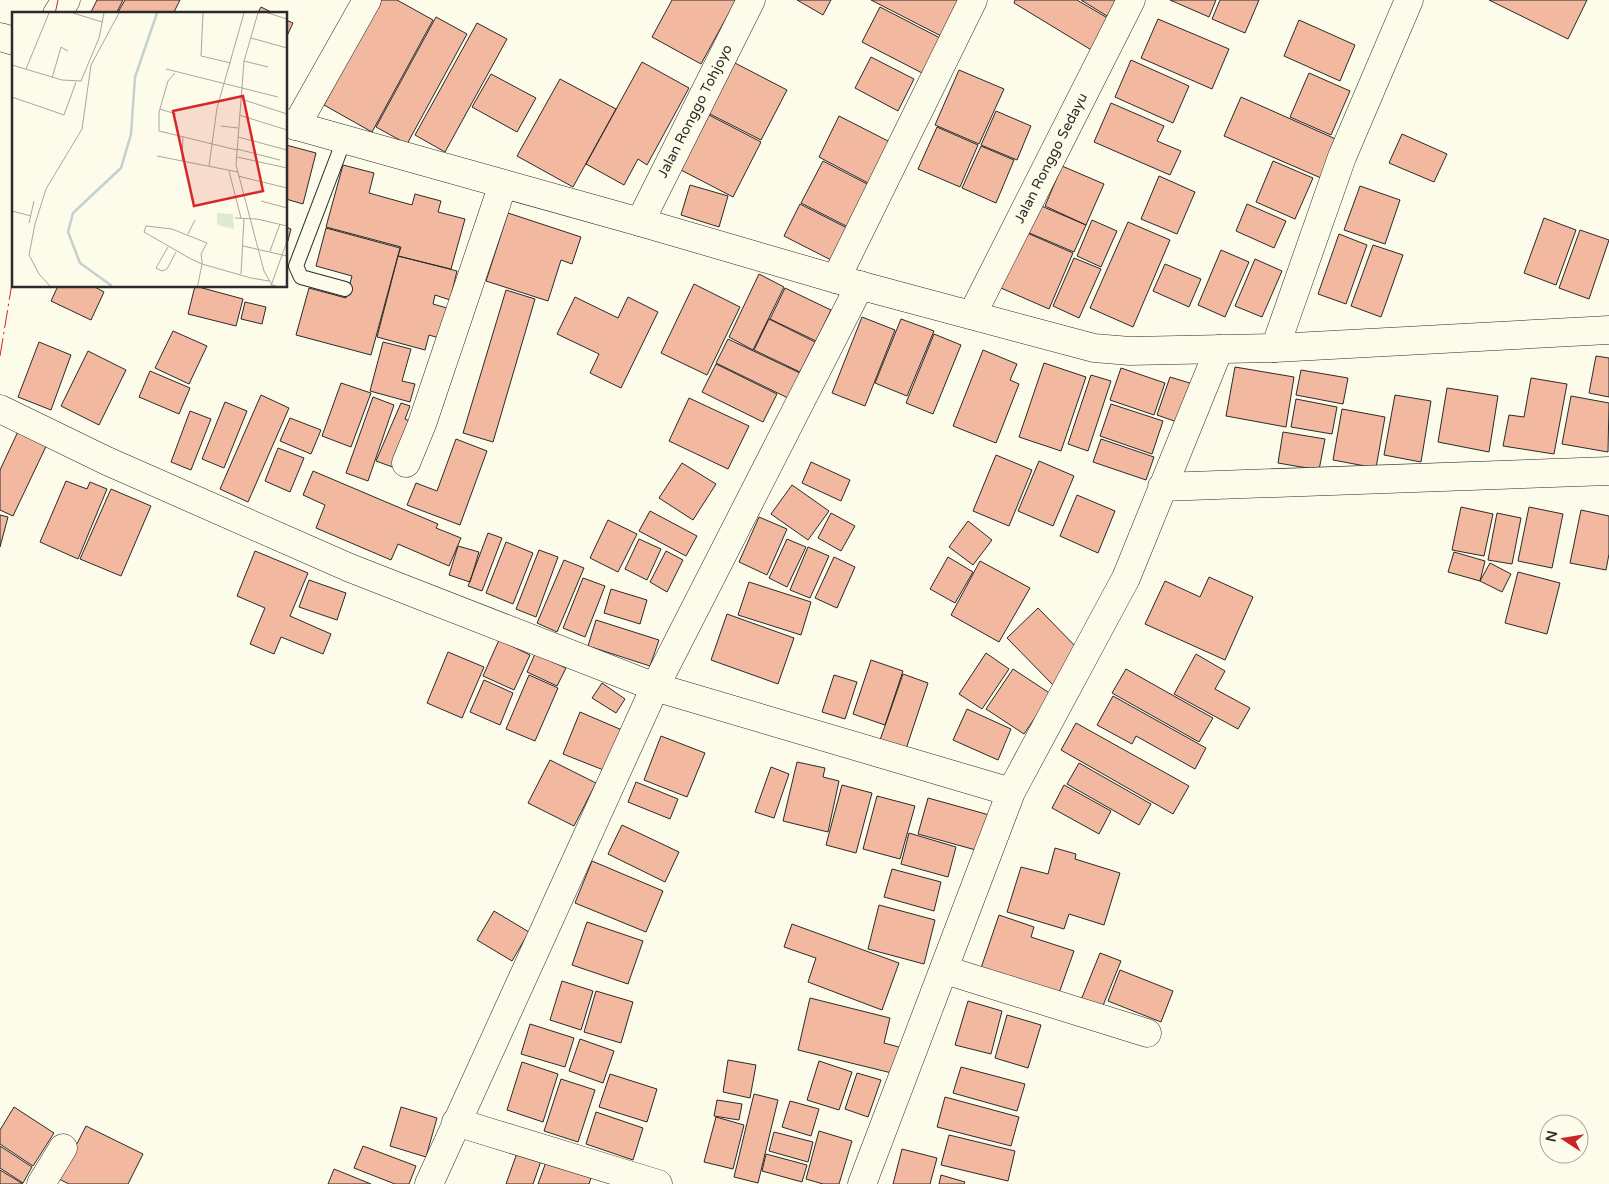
<svg xmlns="http://www.w3.org/2000/svg" width="1609" height="1184" viewBox="0 0 1609 1184" font-family="'Varela Round',sans-serif">
  <style>
    .building { fill: #f2b8a0; stroke: #2b2b2b }
    .lines { fill: none; stroke-linecap: round; stroke-linejoin: round }
    .service-casing { stroke: #2b2b2b; stroke-width: 16 }
    .minor-casing { stroke: #2b2b2b; stroke-width: 29 }
    .tertiary-casing { stroke: #2b2b2b; stroke-width: 29 }
    .service { stroke: #fdfbea; stroke-width: 14 }
    .minor { stroke: #fdfbea; stroke-width: 28 }
    .tertiary { stroke: #fdfbea; stroke-width: 28 }
    .power { stroke: #c62828; stroke-width: 1; stroke-dasharray: 18 4 2.5 4; stroke-linecap: butt }
    .labels { text-anchor: middle; dominant-baseline: central; stroke-width: 4; stroke-linejoin: round; paint-order: stroke }
    .street-label { font-size: 14px; fill: #2b2b2b; stroke: #fdfbea }
    .inset-river { fill: none; stroke: #c7d0d0; stroke-width: 2.5 }
    .inset-road { fill: none; stroke: #a9a89e; stroke-width: 1 }
    .view { fill: #d62828; fill-opacity: 0.15; stroke: #d62828; stroke-width: 2.5 }
    .inset-edge { fill: none; stroke: #2b2b2b; stroke-width: 2.5 }
  </style>
  <rect width="100%" height="100%" fill="#fdfbea"/>
  <path class="building" d="M97 0H123L116 14H90Z
    M125 0H180L173 14H117Z
    M381 0H397L433 20 372 132 324 105Z
    M672 0H736L701 64 652 37Z
    M797 0H831L823 15Z
    M871 0H962L943 37Z
    M1015 0H1077L1111 20 1093 51 1014 3Z
    M1081 0H1117L1107 16Z
    M1170 0H1216L1209 17Z
    M1220 0H1259L1245 33 1212 19Z
    M1489 0H1587L1568 39Z
    M261 7 275 14H257Z
    M880 7 942 39 924 74 862 42Z
    M436 17 467 34 407 144 376 127Z
    M1158 19 1229 49 1212 89 1141 58Z
    M286 20 293 23 286 38Z
    M1299 20 1355 45 1340 81 1284 56Z
    M477 23 507 39 445 152 415 135Z
    M871 57 914 79 898 111 855 88Z
    M1131 60 1189 86 1173 123 1115 97Z
    M642 62 689 88 647 165 638 159 624 185 586 164Z
    M735 63 787 90 761 140 708 113Z
    M959 70 1004 89 979 144 935 125Z
    M1309 73 1350 91 1331 135 1290 117Z
    M491 74 536 98 517 132 472 107Z
    M560 79 616 109 573 187 517 156Z
    M1241 97 1338 140 1321 178 1224 136Z
    M1111 103 1164 126 1157 141 1181 151 1170 175 1094 142Z
    M996 111 1031 126 1017 160 981 145Z
    M709 115 761 142 733 197 681 170Z
    M839 116 890 142 870 184 819 157Z
    M937 127 978 145 960 187 918 169Z
    M1402 134 1447 154 1434 182 1389 163Z
    M286 145 316 153 303 204 286 199Z
    M981 146 1014 160 996 203 962 188Z
    M823 161 869 185 848 227 801 203Z
    M1273 161 1313 178 1295 219 1256 202Z
    M343 165 374 173 369 193 412 205 415 194 441 201 438 212 465 219 451 269 398 256 401 247 326 227Z
    M1062 166 1104 184 1086 225 1045 206Z
    M1159 176 1195 192 1177 234 1141 219Z
    M690 185 728 196 719 227 681 215Z
    M1360 186 1400 200 1385 244 1344 230Z
    M800 204 847 228 831 260 784 236Z
    M1247 204 1286 221 1274 248 1236 231Z
    M1039 205 1086 225 1074 252 1027 232Z
    M508 213 581 237 572 264 561 260 548 301 486 281Z
    M1544 218 1576 230 1556 285 1524 273Z
    M1092 220 1117 231 1101 267 1077 256Z
    M1128 222 1170 240 1133 327 1090 308Z
    M286 227 291 229 286 248Z
    M326 228 400 248 371 355 296 335 309 288 346 298 352 276 316 266Z
    M1580 230 1609 240 1589 299 1559 288Z
    M1025 232 1073 253 1049 309 1001 288Z
    M1339 234 1367 245 1346 304 1318 294Z
    M1373 245 1403 255 1381 317 1351 306Z
    M1221 250 1249 262 1225 317 1198 305Z
    M398 256 457 271 450 300 435 295 433 304 447 308 439 338 429 335 425 350 377 337Z
    M1074 258 1101 269 1079 318 1053 306Z
    M1255 259 1282 271 1262 317 1235 306Z
    M1165 264 1201 279 1189 307 1153 291Z
    M759 274 784 287 753 350 729 337Z
    M694 284 740 307 707 375 661 353Z
    M58 286H93L104 292 91 320 51 301Z
    M195 286 243 299 236 326 188 314Z
    M785 288 831 310 816 341 770 319Z
    M506 290 535 299 493 442 463 433Z
    M575 297 618 318 628 297 658 312 621 388 590 373 599 354 557 334Z
    M245 302 266 307 262 324 241 319Z
    M862 317 895 330 865 406 832 393Z
    M769 319 815 342 800 372 754 350Z
    M901 319 934 331 907 396 875 383Z
    M173 331 207 346 189 384 155 368Z
    M934 334 961 345 933 414 906 403Z
    M728 339 800 373 788 398 716 363Z
    M39 342 71 355 51 410 18 397Z
    M383 342 411 349 402 381 415 384 410 402 370 391Z
    M983 350 1017 364 1010 380 1019 384 996 443 953 426Z
    M88 351 126 370 99 425 61 406Z
    M1596 356 1609 358V397L1589 393Z
    M1044 363 1086 377 1061 451 1019 437Z
    M716 364 777 394 763 422 702 392Z
    M1235 367 1294 377 1286 427 1226 416Z
    M1121 368 1165 383 1154 415 1110 400Z
    M1301 370 1348 378 1343 404 1296 395Z
    M150 371 190 388 179 414 139 397Z
    M1091 375 1111 381 1088 451 1068 444Z
    M1170 377 1193 384 1180 423 1157 415Z
    M1531 378 1567 384 1554 454 1503 446 1509 415 1524 417Z
    M341 383 371 393 351 447 322 436Z
    M1447 388 1498 396 1489 452 1438 442Z
    M261 395 289 408 248 502 220 489Z
    M1395 395 1431 401 1421 462 1384 455Z
    M1571 396 1609 403 1608 452 1562 444Z
    M373 397 394 405 368 481 346 473Z
    M689 398 749 426 728 469 669 441Z
    M1296 399 1337 407 1332 434 1291 427Z
    M225 402 247 411 224 468 202 459Z
    M401 403 410 406 405 419 417 424 398 469 376 461Z
    M1111 404 1163 421 1152 454 1100 436Z
    M1342 409 1385 417 1376 468 1333 460Z
    M190 411 211 419 191 470 171 462Z
    M290 418 321 430 311 454 280 441Z
    M21 425 50 438 13 516 0 510V470Z
    M1283 432 1325 439 1319 470 1278 463Z
    M456 439 487 451 460 525 407 505 416 483 437 491Z
    M1101 439 1154 457 1146 480 1093 462Z
    M278 448 304 458 290 492 265 481Z
    M996 455 1032 470 1009 526 973 511Z
    M1039 461 1074 476 1053 526 1018 511Z
    M811 462 850 480 841 501 802 483Z
    M682 463 716 484 693 520 659 498Z
    M313 471 438 524 436 528 461 538 449 566 398 544 391 560 316 528 325 505 303 495Z
    M66 481 87 489 90 482 107 489 78 559 40 542Z
    M792 485 829 511 808 540 771 514Z
    M111 489 151 506 121 576 80 559Z
    M1077 495 1115 511 1098 553 1060 536Z
    M1461 507 1493 514 1484 556 1452 550Z
    M1529 507 1563 514 1552 568 1518 561Z
    M1581 510 1609 516V554L1606 570 1570 563Z
    M650 511 697 536 686 556 639 531Z
    M831 513 855 526 841 551 818 538Z
    M1497 513 1521 518 1512 564 1488 560Z
    M0 515 8 517 0 547Z
    M759 517 787 529 767 575 739 562Z
    M608 520 637 534 618 572 590 558Z
    M968 521 992 540 973 565 949 547Z
    M488 533 502 538 482 591 468 586Z
    M639 539 661 549 647 580 625 569Z
    M787 539 806 547 787 587 769 578Z
    M506 542 533 553 513 604 486 593Z
    M458 546 479 552 470 582 449 575Z
    M808 547 829 556 810 598 790 590Z
    M539 550 558 557 536 617 516 609Z
    M255 551 308 573 290 616 331 634 323 654 281 637 274 654 250 644 265 608 237 596Z
    M666 551 683 560 667 592 650 582Z
    M1454 552 1485 561 1480 581 1448 572Z
    M834 557 855 567 837 608 815 598Z
    M948 557 973 572 955 603 930 589Z
    M564 560 584 568 557 632 537 623Z
    M980 561 1030 588 999 642 951 615Z
    M1490 563 1511 574 1502 592 1480 581Z
    M1518 572 1560 583 1547 634 1505 623Z
    M1209 577 1253 597 1225 660 1145 624 1165 581 1200 597Z
    M583 578 605 586 585 637 563 628Z
    M309 580 346 593 337 620 299 607Z
    M749 582 811 602 801 635 738 615Z
    M611 589 647 600 640 624 604 613Z
    M1038 608 1083 654 1053 685 1007 638Z
    M727 614 794 638 778 684 711 660Z
    M596 620 659 640 650 666 588 646Z
    M499 640 530 655 514 690 483 676Z
    M448 652 484 667 462 718 427 703Z
    M986 653 1009 669 982 709 959 694Z
    M535 654 566 668 557 686 527 672Z
    M1196 654 1225 671 1215 689 1250 708 1238 729 1174 694Z
    M871 660 903 671 885 725 853 714Z
    M1013 669 1051 694 1024 734 986 709Z
    M1126 669 1213 718 1199 742 1112 693Z
    M903 674 928 683 905 752 879 743Z
    M529 675 558 688 535 741 506 729Z
    M834 675 857 682 845 719 822 712Z
    M484 680 513 693 500 725 470 712Z
    M602 683 625 699 616 713 592 698Z
    M1113 696 1206 748 1195 769 1136 736 1132 744 1097 725Z
    M967 709 1011 729 998 760 953 740Z
    M580 712 622 730 606 771 563 754Z
    M1076 723 1189 786 1173 814 1061 750Z
    M661 736 705 753 687 797 644 780Z
    M550 760 596 783 574 826 528 803Z
    M797 762 825 768 823 777 839 781 828 832 783 821Z
    M1079 763 1151 804 1139 825 1067 784Z
    M771 767 789 774 774 818 755 812Z
    M636 782 678 799 670 819 628 802Z
    M842 785 872 793 856 853 826 845Z
    M1064 785 1111 811 1099 834 1052 808Z
    M877 796 915 806 900 859 863 849Z
    M928 798 993 816 983 852 918 834Z
    M622 825 679 852 665 882 608 854Z
    M909 833 956 847 948 877 901 864Z
    M1055 848 1076 854 1075 859 1120 873 1104 925 1069 914 1064 929 1007 912 1021 867 1048 874Z
    M592 861 663 891 646 932 575 903Z
    M892 869 941 882 934 911 884 897Z
    M879 905 935 920 924 964 868 949Z
    M494 911 529 932 512 961 477 940Z
    M999 915 1034 927 1031 937 1074 951 1058 996 980 971Z
    M587 922 643 941 628 984 572 965Z
    M792 924 899 963 882 1010 808 982 816 958 784 947Z
    M1100 953 1121 961 1102 1008 1081 1000Z
    M1120 970 1173 991 1161 1022 1108 1001Z
    M562 981 593 991 581 1030 550 1020Z
    M596 991 633 1002 621 1043 584 1032Z
    M810 998 890 1018 884 1043 910 1050 904 1076 798 1050Z
    M968 1001 1002 1011 991 1054 955 1045Z
    M1007 1015 1041 1025 1028 1068 995 1058Z
    M530 1024 574 1038 565 1067 521 1054Z
    M580 1039 614 1051 603 1083 569 1071Z
    M728 1060 756 1065 750 1098 723 1092Z
    M819 1061 852 1072 839 1110 807 1100Z
    M522 1062 558 1074 543 1122 507 1110Z
    M961 1067 1025 1084 1017 1111 953 1093Z
    M857 1073 881 1080 868 1117 845 1109Z
    M610 1074 657 1089 647 1122 599 1107Z
    M561 1079 595 1090 578 1142 544 1131Z
    M754 1094 778 1100 758 1183 734 1177Z
    M945 1097 1019 1117 1011 1146 937 1127Z
    M717 1100 742 1104 739 1120 714 1116Z
    M790 1101 819 1109 811 1136 782 1127Z
    M14 1107 54 1133 33 1166 0 1144V1130Z
    M401 1107 437 1118 426 1157 390 1146Z
    M596 1112 643 1128 633 1160 586 1144Z
    M716 1117 744 1125 733 1169 704 1162Z
    M86 1126 143 1154 128 1184H69L59 1179Z
    M819 1131 852 1141 839 1184H823L806 1179Z
    M774 1132 813 1142 808 1162 769 1151Z
    M949 1135 1015 1151 1008 1181 941 1165Z
    M0 1146 32 1167 23 1183 0 1168Z
    M363 1146 416 1166 409 1184H395L354 1168Z
    M902 1149 937 1158 930 1184H893Z
    M517 1153 541 1161 533 1184H506Z
    M766 1154 807 1165 802 1182 762 1171Z
    M546 1162 591 1178 589 1184H538Z
    M334 1169 371 1184H328Z
    M0 1170 23 1184H0Z
    M941 1175 965 1182 964 1184H939Z"/>
  <g class="lines">
    <defs>
      <path id="service" d="M344 140 296 266 301 277 345 289"/>
      <path id="minor" d="M57 14 66 0
        M296 126 367 0
        M640 222 751 0
        M836 279 973 0
        M972 315 1131 0
        M1275 348 1342 157 1409 0
        M0 409 107 461 350 568 655 687 1011 792
        M406 463 422 424 503 184
        M1162 487 1609 471
        M945 970 1147 1033
        M456 1122 658 1184
        M41 1184 63 1148
        M429 1184 655 687 860 285
        M862 1184 1011 792 1126 578 1219 349"/>
      <path id="tertiary" d="M0 37 14 41
        M286 123 640 222 836 279 1094 348 1130 351 1275 348 1609 330"/>
    </defs>
    <use href="#service" class="service-casing"/>
    <use href="#minor" class="minor-casing"/>
    <use href="#tertiary" class="tertiary-casing"/>
    <use href="#service" class="service"/>
    <use href="#minor" class="minor"/>
    <use href="#tertiary" class="tertiary"/>
    <path class="power" d="M55 14 58 0
      M0 356 14 271"/>
  </g>
  <g class="labels">
    <g class="street-label">
      <text transform="translate(695 111) rotate(-63)">Jalan Ronggo Tohjoyo</text>
      <text transform="translate(1051 158) rotate(-63)">Jalan Ronggo Sedayu</text>
    </g>
  </g>
  <g transform="translate(12 12)">
    <rect width="275" height="275" fill="#fdfbea"/>
    <path d="M205 201 221 202 222 217 205 213Z" fill="#deebd1"/>
    <path class="inset-river" d="M100 274 68 251 56 220 61 201 109 156 119 122 123 65 145 1"/>
    <path class="inset-road" d="M61 1 90 10M191 1 189 44 219 51M246 1 232 49 224 153 252 259 260 273 264 274M256 1 275 7M239 26 275 36M232 49 256 55M0 53 50 68 69 69 87 26 92 1M14 57 37 1M154 57 266 85M163 61 156 69 147 100V119L225 138M40 66 49 35 56 39M0 85 52 103 64 70M229 87 275 102M148 97 164 102M227 103 275 118M209 114 226 116M226 125 275 138M225 137 268 148M145 144 226 160M225 145 275 156M170 149 171 125M197 154 205 96 232 1M217 159 229 206M226 164 275 176M249 189 275 196M0 199 19 204M223 206 245 207 275 214M17 211 22 189M176 222 183 208M231 234 275 244M156 235 144 256 150 259 155 257 164 240M258 239 268 212M229 262 232 206M38 274 27 262 17 243 23 212 34 177 70 117 79 53 107 1M185 274 186 272 190 252V249L189 242 195 231 160 217 134 214 132 220 179 247 190 252 239 266 257 269M259 274 275 229"/>
    <path class="view" d="M231 84 251 179 182 194 161 99Z"/>
    <rect width="275" height="275" class="inset-edge"/>
  </g>
  <g transform="translate(1564 1139) rotate(282)"><circle r="24" fill="#fdfbea" stroke="#a9a89e"/>
  <path d="M0-4L9 19L0 12L-9 19Z" fill="#c62828"/>
  <text y="-8" font-size="14" font-weight="bold" text-anchor="middle" fill="#2b2b2b">N</text>
  </g>
</svg>
